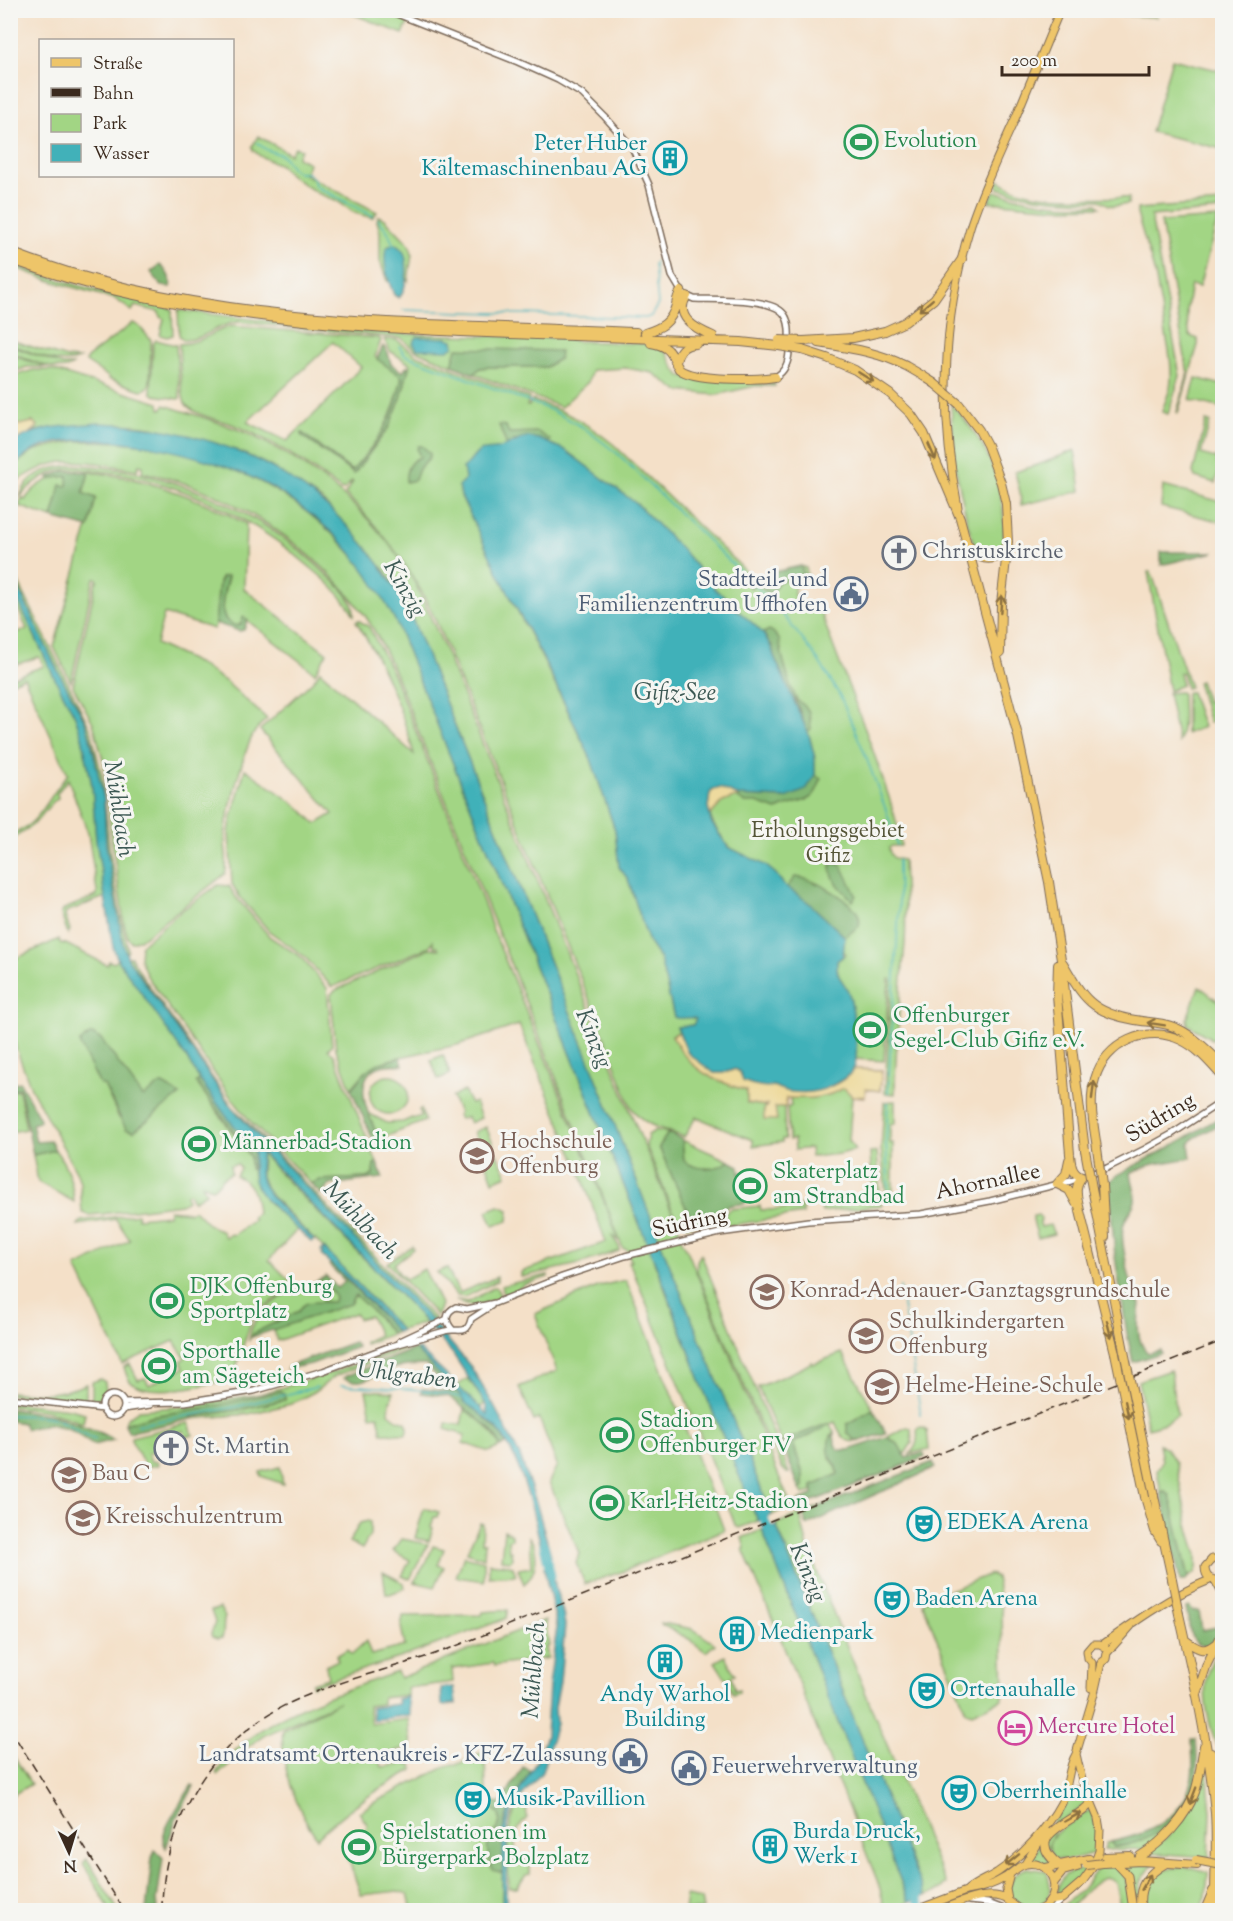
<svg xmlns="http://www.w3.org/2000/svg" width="1233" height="1921" viewBox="0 0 1233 1921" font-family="'Sorts Mill Goudy',serif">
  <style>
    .green { fill: #a2d584; stroke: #6e8051; stroke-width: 1.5; fill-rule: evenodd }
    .forest { fill: #81b672; stroke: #5e7048; stroke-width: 1.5 }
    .sand { fill: #eeda9e; stroke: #94825e; stroke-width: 1.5 }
    .water { fill: #41b1b9; stroke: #3e6e6c; stroke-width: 1.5 }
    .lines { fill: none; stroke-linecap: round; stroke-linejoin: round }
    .stream { stroke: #41b1b9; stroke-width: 1.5 }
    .river { stroke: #41b1b9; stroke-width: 9 }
    .minor-casing { stroke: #7c6a5a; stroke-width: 8 }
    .major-casing { stroke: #7c6a5a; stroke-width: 9 }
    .highway-casing { stroke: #7c6a5a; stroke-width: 10 }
    .minor { stroke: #fff; stroke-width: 5 }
    .major { stroke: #eec569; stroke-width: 7 }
    .highway { stroke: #eec569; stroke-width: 8 }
    .rail { stroke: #3b2a1e; stroke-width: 1.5; stroke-dasharray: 9 4.5; stroke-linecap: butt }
    .highway-bridge-casing { stroke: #7c6a5a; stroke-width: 10; stroke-linecap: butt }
    .highway-bridge { stroke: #eec569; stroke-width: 8 }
    .oneway { stroke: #8c7040 }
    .labels { text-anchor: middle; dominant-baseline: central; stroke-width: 6; stroke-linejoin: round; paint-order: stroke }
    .leisure-label { font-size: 22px; fill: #27864d; stroke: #f6f6f2; text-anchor: start }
    .culture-label { font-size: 22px; fill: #0d838f; stroke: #f6f6f2; text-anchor: start }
    .worship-label { font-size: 22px; fill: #5b616d; stroke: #f6f6f2; text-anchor: start }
    .service-label { font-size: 22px; fill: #4e5e75; stroke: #f6f6f2; text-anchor: end }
    .park-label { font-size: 22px; fill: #555538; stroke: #f6f6f2 }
    .street-label { font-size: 22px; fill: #3b2a1e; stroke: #f6f6f2 }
    .education-label { font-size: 22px; fill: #785e54; stroke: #f6f6f2; text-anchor: start }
    .hotel-label { font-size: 22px; fill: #b23c85; stroke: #f6f6f2; text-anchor: start }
    .water-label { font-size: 24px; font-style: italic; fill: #3d5954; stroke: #f6f6f2 }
  </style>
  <rect width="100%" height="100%" fill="#f6f6f2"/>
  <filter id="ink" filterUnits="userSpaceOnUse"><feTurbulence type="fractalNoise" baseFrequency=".0167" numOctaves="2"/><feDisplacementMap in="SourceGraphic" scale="12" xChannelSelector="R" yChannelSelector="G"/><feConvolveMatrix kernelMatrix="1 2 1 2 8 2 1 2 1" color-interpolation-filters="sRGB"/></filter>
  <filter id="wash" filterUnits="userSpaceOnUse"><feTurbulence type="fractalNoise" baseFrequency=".008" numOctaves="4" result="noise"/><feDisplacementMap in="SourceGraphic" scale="24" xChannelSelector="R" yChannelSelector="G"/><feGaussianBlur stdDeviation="1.35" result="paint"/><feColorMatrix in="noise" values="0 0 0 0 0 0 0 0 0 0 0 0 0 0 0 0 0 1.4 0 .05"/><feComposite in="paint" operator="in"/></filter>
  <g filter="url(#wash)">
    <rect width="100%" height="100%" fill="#f4e0c8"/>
    <path class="green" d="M345 11H380L409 21 403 34Z
      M1132 11 1156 13V17L1085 13V11Z
      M1172 59 1222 71V149L1151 132Z
      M258 136 290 154 295 147 301 150 297 157 309 163 305 174 306 175 377 212 372 218 355 213 337 201 317 193 291 176 280 165 260 156 253 150 252 147Z
      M999 180C1027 203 1093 196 1129 198L1128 204C1122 205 1114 207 1109 205 1104 203 1103 199 1096 200 1063 202 1031 199 998 188L997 185Z
      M994 191C1029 201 1061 208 1097 204L1100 207 1057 208 989 202Z
      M1222 203V210L1151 216 1180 376 1168 414 1162 412C1164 404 1168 396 1170 388 1172 376 1171 363 1169 351L1155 274 1137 214V209Z
      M378 216 385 219 408 243 411 249 412 254 408 281 406 278 387 281 380 261V232L377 221Z
      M1218 218 1199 287 1191 285C1187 305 1185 316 1190 336L1198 339V345L1178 413 1177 412 1188 374 1161 222Z
      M10 263C63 283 118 296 172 309L173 335 167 337 160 335 164 319 160 317 159 312 135 306 132 311 115 299 54 282 11 266Z
      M178 310 316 327 407 334 565 338 576 341 652 344C672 349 668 365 681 376L769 384 774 383 775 386H755L716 395 678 391 653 373 626 368 592 370 588 382 561 407 474 374 480 368 488 367H546L559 359 455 357 452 365 415 350 401 338 238 322C218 323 204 341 183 340L179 335Z
      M133 323 139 326 151 340 150 381C149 387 147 390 141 390L109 379 107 376 86 362 87 358Z
      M231 326 379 338 381 340 375 357 402 377C394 419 379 439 352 471L302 433 354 474 389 427 401 398 410 364 390 351 384 339 397 340 417 355 529 398 527 406H529L532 400C566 411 585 422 613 444L756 581 750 587 751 588 757 582 766 591 783 579 803 573 801 566 806 568 808 577 805 575C786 585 793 611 815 611V608L819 607C839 665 864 721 883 780 891 802 898 823 901 846H892L889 848C890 858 895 859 903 860 904 888 907 916 905 943 901 993 895 1044 895 1094L885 1093 891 979H889L884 1061 855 1059C857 1042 854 1009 848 992 843 978 836 981 837 961L846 954 784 885C767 861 753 863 731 848 727 845 724 841 722 837 710 821 707 813 710 793L815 775V758L809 735 774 656 740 613 728 603 726 597 717 591 685 553 638 505 565 450 464 481 459 485 461 496 500 577 545 664 591 759 615 830 619 867 628 879 649 943 660 959 674 1017H692L696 1019 693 1025 677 1027 679 1032 672 1035C689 1071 712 1079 747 1091V1103L764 1106 766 1105 764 1110 775 1106 784 1107 785 1139H782V1142L753 1146V1140L696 1117 684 1137C664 1129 644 1127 631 1107L598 1021 438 626C416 574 385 532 345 494L353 482 352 481 344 490 340 489C307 463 274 441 234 425 221 420 192 415 185 403 180 394 180 357 179 344 203 343 211 332 231 326ZM333 342 361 367 347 382 287 441 247 422Z
      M11 340 67 358 79 359C59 368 30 351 11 344Z
      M156 340 176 345 180 398 178 399 154 395 151 392 153 344Z
      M11 346 63 365H73C59 376 26 358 11 352Z
      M11 355 44 366 46 367H27L11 373Z
      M33 370H52L159 403 160 409H162L164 405C195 415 226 423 255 437 320 469 379 519 415 583 423 599 430 617 438 633L637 1128 681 1234 679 1235 688 1252 791 1506 772 1515 665 1254 602 1092 413 621 399 592 385 571 322 500 270 466 236 450 152 427C112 421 73 424 34 431L37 426 33 422 19 425 11 422V377Z
      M1196 378 1222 385V408L1190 400Z
      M951 404C983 437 1003 478 1004 525 1004 535 1004 543 1001 552L989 558 976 551 967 521 955 466Z
      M1206 421 1210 422 1201 454 1218 459 1217 463 1221 465 1215 483 1195 477 1193 472Z
      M77 441C108 441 139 442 169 449 250 466 324 512 372 580 381 593 388 607 395 620L647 1243 703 1388 758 1521 739 1528 735 1525 714 1469 632 1268 628 1262 631 1261 627 1249H623L606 1204 396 675C387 655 378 635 366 617 316 547 228 488 142 472L143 466 139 465 137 470C110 465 76 457 49 465 35 469 24 479 11 482V468L33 451 51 446Z
      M1075 450 1081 491 1021 505 1020 492 1015 472 1043 463Z
      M73 465C165 467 261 510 327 575 338 585 355 599 354 615 344 597 327 581 311 568 252 517 175 478 97 471 85 470 72 467 61 470 43 474 31 484 20 497 27 473 50 467 73 465Z
      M89 472C146 477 197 497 246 524L244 589 327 653 315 673 244 618 241 624 237 626C214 622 224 593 228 577L214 629 164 614 156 644 199 664 225 681 267 719C262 723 257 728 254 733 244 750 226 816 225 837 224 849 229 862 225 874L144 937 132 942 128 938 124 924 112 841 104 763 93 723 73 686 96 582 98 580 96 578H94L71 682 54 647 96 498 83 494Z
      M62 476H68L67 486 61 485 52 518 19 506 22 498 25 500C34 486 46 479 62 476Z
      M1163 486 1222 502V522L1161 507Z
      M10 565 91 730 102 776 110 853 120 915 128 950 126 954C105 887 109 814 93 746 86 717 69 693 56 667 41 635 26 603 11 571Z
      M1148 572H1151L1153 577 1190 687 1186 688 1182 672 1179 673 1182 685 1169 691Z
      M11 585 54 677 75 716 82 737 92 786 96 840 105 897 66 912 65 916 70 930 68 934 61 914 64 909 94 897 97 895V892L88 833 68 779 57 793 58 798C48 805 44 814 35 823 27 830 19 834 11 840V834C40 826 49 795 68 774L24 677 11 683V678L44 666 39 657 11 666 10 635 27 629 11 594Z
      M358 620 369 627 394 676 487 912 491 925 610 1216 619 1241 611 1235 619 1246V1251L579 1264 521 1277V1272L606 1242 577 1164 519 1025 457 1045 400 1057 377 1064 351 1089 336 1049 331 994 336 990 430 948 439 949 437 946 434 947 433 941 429 947 332 987 304 956 269 931 239 896 232 884 229 833 231 820 245 769 299 807 316 824 333 814 260 730 314 680 320 671 414 754C402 709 381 660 356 621Z
      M1200 681 1207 702 1222 698V717L1209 723 1197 682Z
      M1180 692 1182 694C1182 709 1185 728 1178 742L1168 693Z
      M1187 692H1191L1203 727 1186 734V693Z
      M218 885 229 886 235 896 270 937 301 957 327 988 332 1045 328 1049 334 1055 377 1163 374 1164 373 1175 368 1178 320 1180 311 1184 250 1121 230 1096 147 976 140 959 141 945 181 911Z
      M59 939 60 943 66 944 107 965 109 961 114 963 118 960 187 1057 200 1080 196 1082 250 1157V1168L252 1169C254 1196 279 1212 298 1229L269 1260 294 1285 260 1310H255L238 1361 234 1379C211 1384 152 1398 132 1383 127 1380 126 1373 124 1367L130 1364 138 1380 145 1378 149 1385 184 1368 181 1361 185 1358 174 1341 122 1364 76 1267 130 1240 116 1219 78 1225 81 1221 137 1214 138 1218 168 1215 169 1210 191 1212 194 1210C204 1219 207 1227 221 1230L225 1237 231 1234 233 1235 254 1220 252 1217 257 1213C255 1195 253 1183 236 1176L240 1168 238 1164 230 1165 231 1173 222 1178 218 1184 212 1188 202 1184 206 1193 193 1201 189 1193 186 1194 187 1200 181 1204 102 1214 89 1215 82 1213 80 1183 77 1173 31 1088 16 1048 11 1025 10 961ZM92 1034 101 1039 143 1098 179 1095 134 1131 119 1118 104 1085 80 1042Z
      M127 957H131L132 959 143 977 232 1106 435 1319 432 1321 233 1109Z
      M1199 986 1222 1004V1041L1212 1039 1188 1025 1187 1019Z
      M443 1055 450 1074 438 1079 431 1060Z
      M370 1095a19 19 0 1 1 38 0a19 19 0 1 1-38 0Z
      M845 1087 852 1096 849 1140 855 1150 840 1154 811 1157 810 1148 795 1150 794 1139 789 1140 787 1108 791 1106 790 1098C811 1099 826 1098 845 1087Z
      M19 1090 26 1129 11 1132V1091Z
      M464 1091 471 1104 475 1102 481 1118 470 1123 467 1117 460 1119 457 1115 459 1113 452 1097Z
      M895 1101V1124L890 1125V1143H893V1202H887L881 1149 884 1106V1102Z
      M421 1109 425 1121 380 1139 378 1137 368 1113 387 1123 403 1122 412 1118 413 1119 421 1116 419 1110Z
      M486 1127 494 1146 482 1151 474 1132Z
      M656 1130 668 1133 659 1147 688 1212 702 1223 687 1226 678 1220 674 1214 646 1145 648 1135Z
      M682 1140 729 1161C717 1171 696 1170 684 1161Z
      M55 1150C68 1166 73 1183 74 1202L38 1182 33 1155Z
      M877 1152 880 1194 873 1195 870 1153Z
      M262 1153 277 1171 410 1305 425 1323 401 1330 315 1239 314 1240 267 1191 261 1176Z
      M497 1154 507 1175 493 1181 485 1159Z
      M757 1171 759 1201 744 1202 741 1172Z
      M880 1197 882 1205 822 1212 820 1204 873 1200V1198Z
      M800 1205H802L803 1214 726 1226 725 1213 730 1209 760 1206 761 1210 799 1209Z
      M499 1206 509 1210 508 1221 493 1226 487 1211Z
      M1038 1215 1041 1218 1040 1224 1041 1227 1050 1225 1054 1234 1038 1238 1033 1221V1216Z
      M412 1246 413 1249 394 1264 399 1273 406 1279 424 1269 441 1304 437 1316 387 1263Z
      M701 1254 789 1473H787L782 1468 773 1447 771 1446 770 1448 697 1271V1261Z
      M447 1268 459 1293 497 1277V1281L465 1297 457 1296 437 1272Z
      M548 1275V1277L523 1285 517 1290 504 1295 501 1286Z
      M626 1280 694 1450 724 1530 621 1572 585 1584 576 1563 579 1553 549 1482 557 1465 539 1418 534 1421 519 1387 557 1371 535 1314 600 1286Z
      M326 1284 334 1294 335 1299 332 1302 323 1301 299 1311 254 1333 249 1340C250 1331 254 1321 260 1314 267 1307 290 1289 299 1286 302 1285 305 1286 308 1286L310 1290Z
      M494 1287H496L501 1297C487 1302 469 1312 457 1300L469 1302Z
      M355 1295 373 1312 392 1334 365 1344 364 1342 379 1335 370 1316 358 1319 355 1313 277 1341 273 1329 350 1304Z
      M419 1344 335 1376 316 1391 291 1404 248 1414 191 1419 192 1417 239 1410 285 1400 284 1393 280 1391 214 1406 151 1416 125 1424 127 1418 139 1410 179 1407 260 1394 328 1374 405 1346Z
      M842 1353 873 1409 847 1424 854 1440 860 1441C845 1445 840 1434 835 1422L830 1424 834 1433 831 1435 830 1458 839 1470 838 1475 813 1486V1492L803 1494 800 1489 803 1487V1474L793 1443 815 1433 816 1429 781 1442 758 1387 800 1369 812 1362 813 1364Z
      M1170 1370C1174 1384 1172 1401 1178 1415L1165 1423 1148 1428 1138 1381Z
      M468 1378 485 1403 480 1408 457 1386Z
      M100 1379 105 1382 106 1391 100 1398 92 1400V1382Z
      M86 1384V1400L75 1401 11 1395V1392C36 1395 62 1395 86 1384Z
      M366 1390 393 1392 392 1400H390L389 1413 397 1419 406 1422 408 1427 406 1434 382 1433 378 1415 371 1416Z
      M11 1402 70 1409 85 1413 83 1423 47 1411 11 1406Z
      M464 1409C479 1420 493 1429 500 1447L489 1452 463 1443 465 1435 445 1429 446 1423 461 1425Z
      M188 1423 190 1425 193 1435 186 1437 184 1431 175 1433V1438L154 1441 156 1451 148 1453 151 1462 157 1461 158 1465 146 1467 131 1440V1437Z
      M907 1427 911 1428 912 1443 904 1455 898 1444 887 1437Z
      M922 1427 927 1430 929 1449 909 1454C918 1447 918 1438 917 1428Z
      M1159 1444 1167 1449 1176 1463 1188 1525 1197 1555V1568L1195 1573 1189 1577 1180 1540 1165 1492 1161 1493 1157 1471 1162 1461Z
      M280 1467 283 1484 261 1476 260 1472Z
      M424 1508 439 1512 437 1517H434L431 1527 433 1528 429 1541 415 1538Z
      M800 1514 808 1549 876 1719 946 1884 943 1885 942 1889 925 1896 776 1524Z
      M368 1521 370 1522V1535L362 1549 349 1542 360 1523Z
      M480 1523 483 1524 482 1542 485 1543 484 1558 467 1552Z
      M504 1530 512 1534V1539L508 1540 509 1551H511L512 1558 510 1561 501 1560Z
      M762 1530 909 1902 891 1909 884 1905 879 1885 783 1644 743 1549 745 1548 742 1538Z
      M529 1537C540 1550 537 1574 524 1584L518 1569 531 1567Z
      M402 1539 428 1544 410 1579 402 1576 410 1560 393 1551Z
      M433 1546 444 1549 438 1565 444 1567 435 1587 414 1582 427 1561Z
      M464 1556 484 1561V1581L456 1577Z
      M489 1563 510 1565 513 1567 516 1575 489 1577Z
      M383 1572 404 1583 405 1588 390 1594H386Z
      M990 1574 996 1577 1002 1614 1004 1694 1001 1700 972 1713 966 1711 923 1604 925 1600Z
      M220 1608 225 1617C222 1624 225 1631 222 1638L217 1639 212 1637 211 1634 215 1622 211 1611Z
      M508 1610 506 1618 502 1620 408 1655 312 1686V1683L328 1678 326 1666 338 1660 336 1656 348 1649 352 1654 366 1641 371 1655 405 1646 401 1627 403 1616 482 1615 483 1612Z
      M545 1620 549 1646 546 1647 548 1658 494 1666 493 1663 452 1669 453 1682 407 1688 408 1695 382 1698V1704L368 1706 371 1724 408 1719 411 1746C401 1748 394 1754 383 1755L381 1764 382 1767 402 1764 401 1754 405 1753 407 1765 412 1764 413 1770C379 1788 345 1809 317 1838 297 1811 279 1763 283 1730L339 1702 265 1735 249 1746 218 1775 216 1773C259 1713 332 1696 397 1672L400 1678 408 1675Z
      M661 1623 693 1629 715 1644 706 1652 689 1639 662 1625Z
      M1222 1642V1660L1220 1667 1219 1682 1222 1702V1744L1216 1745C1209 1723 1201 1695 1208 1671 1211 1661 1218 1651 1222 1642Z
      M725 1656 735 1675 731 1676 735 1690 739 1689V1692L733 1694 726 1679 715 1662Z
      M10 1751 31 1784 11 1796H10Z
      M485 1752 486 1801 511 1805 503 1830 502 1910H412L408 1894 398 1891 361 1895 345 1849 368 1826 359 1812 375 1802 447 1766 456 1765Z
      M1206 1759 1211 1812 1209 1857 1147 1853 1172 1833Z
      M1075 1792 1084 1794 1087 1798V1805L1056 1825 1045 1855 1052 1863 1047 1864 1031 1860 1067 1798 1070 1794Z
      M520 1802 526 1804 527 1818C515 1830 511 1842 519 1858L530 1857V1874L526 1875 517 1888H509C508 1859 503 1827 520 1802Z
      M1091 1809C1096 1823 1100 1838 1094 1853 1081 1856 1067 1863 1054 1858 1052 1853 1049 1849 1049 1844 1051 1831 1081 1817 1091 1809Z
      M1173 1822 1160 1838 1142 1849 1104 1850 1106 1843 1110 1842 1114 1847C1136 1845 1156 1835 1173 1822Z
      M87 1859 118 1910H110L83 1863Z
      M1121 1864H1153L1141 1881 1138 1910H1136L1131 1877Z
      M1099 1867H1116L1125 1875 1131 1910H1121L1115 1882C1112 1880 1110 1877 1106 1878 1094 1879 1076 1902 1068 1910H1058L1082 1889Z
      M1180 1867 1194 1868 1208 1872 1206 1896 1201 1910H1143C1144 1903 1143 1892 1146 1885 1151 1873 1168 1868 1180 1867Z
      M1028 1868 1046 1871C1048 1876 1050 1881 1050 1886 1051 1900 1037 1911 1024 1907 1018 1905 1013 1900 1008 1896 1010 1882 1012 1872 1028 1868Z
      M1088 1869 1076 1883 1057 1897C1058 1874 1067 1871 1088 1869Z
      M686 1896 701 1899 703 1910H684Z"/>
    <path class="forest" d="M160 265C167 270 171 279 171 287L161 286 151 272Z
      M383 346 388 353 391 364 403 372 407 366 409 367 401 398 389 427 354 474 301 435 302 433 352 471C379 441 395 417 402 377L377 359Z
      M457 348 560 351 559 359 546 367H488L480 368 474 374 452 365Z
      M499 425 506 426 509 433 538 432 550 440 549 443 539 439 514 441 509 445 506 444Z
      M418 446H422C435 456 431 456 422 465 418 469 417 475 415 480L406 482C405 470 409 461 420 457L417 450Z
      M65 471 89 472 83 493 96 498 89 528 52 518 61 485 67 486 68 476 49 479 48 477Z
      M1161 552H1214L1161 565Z
      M801 566 803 573C800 575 797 578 793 579 777 583 782 575 772 593L766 591 757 582 765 574Z
      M228 576C224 593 214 622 237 626L241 624 243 617 247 620 244 630 239 631 215 623 219 582 222 577Z
      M769 630 773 632 779 639 782 655 790 685 797 700 806 707 809 712 811 729 807 732 797 703 791 695 774 656 772 646 763 633Z
      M815 775 821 779C815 800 808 800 790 805 785 806 781 809 776 810L757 803H745L738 798 739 796 786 798 811 782Z
      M834 862 842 866 856 895 853 901C843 890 830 880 831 865Z
      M795 877C813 878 846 897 857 912 860 916 860 921 859 926L845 937 809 903 787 887Z
      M92 1034 101 1039 143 1097 161 1084 180 1095 134 1131 126 1129 104 1085H100L80 1045V1042Z
      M400 1057 403 1065C362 1061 357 1085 370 1118 373 1125 375 1134 380 1140L374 1142 351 1089 367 1070 377 1064Z
      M200 1080 229 1120 252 1145 254 1149 252 1169H250V1157L235 1134 196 1082Z
      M20 1082 40 1119 39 1122 32 1124 36 1142 51 1141 55 1150 33 1155 20 1088 11 1090V1084Z
      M1222 1116V1123L1194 1138 1189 1144 1191 1158 1150 1165 1131 1173C1132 1181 1136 1193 1135 1201 1132 1210 1125 1218 1123 1227 1120 1241 1131 1292 1140 1304 1138 1319 1135 1342 1148 1353L1160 1350 1161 1353 1133 1362 1127 1334 1115 1257 1109 1184 1111 1180 1119 1174 1172 1146Z
      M668 1133 682 1139 684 1161C696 1170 717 1171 729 1161L739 1166 744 1204C733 1204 723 1204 722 1217L702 1223 688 1212 659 1147Z
      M377 1163 383 1178 329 1185 321 1194 311 1184 320 1180 368 1178 373 1175 374 1164Z
      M331 1263 397 1332 392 1334 373 1312 355 1295 350 1304 252 1337 254 1333 299 1311C304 1298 321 1303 333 1302L335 1299 334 1294 326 1284 310 1290 307 1287 326 1276 337 1288 345 1281 329 1265Z
      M354 1342 357 1347 311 1364 287 1369 289 1366Z
      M415 1349 501 1434 506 1444 500 1447 497 1438 488 1427 456 1402 448 1396 421 1393 422 1389 452 1392 426 1365C415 1365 404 1366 393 1368 377 1373 362 1388 344 1378L346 1376Z
      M280 1391 284 1393 285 1400 239 1410 192 1417 191 1419 131 1432 128 1431 125 1424 151 1416 214 1406Z
      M11 1409 53 1415 97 1431 114 1440 94 1445 70 1429 49 1424 26 1429 23 1423 11 1421Z
      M873 1409 886 1433 860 1441 854 1440 847 1432V1424Z
      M829 1423 823 1429 793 1443 803 1474V1487L800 1489 781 1442Z
      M834 1433 835 1445 839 1450H849L887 1437 898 1444 906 1458 923 1453 925 1457 801 1506 798 1502 801 1499 813 1495V1486L838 1474C837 1460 826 1461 829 1440Z
      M933 1462 935 1468 807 1525 803 1513Z
      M1165 1492 1170 1495 1187 1570 1189 1577 1184 1581H1180L1161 1493Z
      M1190 1607 1192 1611H1199L1202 1630 1222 1626 1217 1637 1207 1647 1197 1644 1191 1636 1186 1608Z
      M1192 1739H1196C1197 1756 1199 1773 1193 1790 1181 1823 1149 1844 1114 1847L1110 1842C1150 1834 1183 1820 1192 1777 1194 1765 1192 1751 1192 1739Z
      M523 1767 531 1771 516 1795 505 1820 503 1830V1873L492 1870C490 1863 486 1852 488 1845 491 1833 503 1828 499 1814L491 1807V1802L501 1803Z
      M192 1785 194 1786 176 1819 166 1848C164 1844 163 1842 163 1838 164 1826 185 1796 192 1785Z
      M155 1850 163 1858 157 1900 158 1910H146L152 1858Z"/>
    <path class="sand" d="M11 422 19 425 33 422 38 426C32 435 19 438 11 444Z
      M716 788H724L739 796 723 802 710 815 708 807 710 793Z
      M679 1032C690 1058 696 1056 714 1073L728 1072 735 1069C748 1076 757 1089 774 1085 799 1097 836 1092 854 1069L882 1070 880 1091 866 1089 865 1097 852 1096 844 1088C825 1099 809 1099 786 1098V1107H775L777 1120H764V1110L767 1105 764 1106 747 1103V1091C711 1079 690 1071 672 1036Z"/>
    <path class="water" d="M396 245C400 248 404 250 405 256 408 266 407 291 399 298L394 295C388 281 382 264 386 249L389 246Z
      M417 337 447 338 453 340 454 346 448 350 417 349 413 343Z
      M100 423C241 428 350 493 413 621L602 1092 665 1254 772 1515 758 1521 703 1388 663 1282 395 620C376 585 353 549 321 523 304 509 285 494 265 484 213 456 88 422 32 451 25 456 18 462 11 468V444C36 425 70 426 100 423Z
      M527 437 539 439 565 450 638 505 685 553 717 591 726 597 728 603C746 618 769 632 774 656L809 735 815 758V775L806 790 786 798 739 796 720 788 713 790 710 793 708 807 711 822 728 847 765 865 776 874 784 885 809 903 845 937 843 956 837 961C836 980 842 977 848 991 853 1004 860 1055 854 1068 849 1078 833 1085 824 1089 809 1094 787 1094 774 1086 765 1088 752 1085 743 1081L740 1072 735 1069 723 1073H714L689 1054 686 1049 677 1027 693 1025 696 1019C689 1015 681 1021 674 1017L660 959 649 943 628 879 619 867 615 830 591 759 546 664 500 577 461 496 459 485 465 479 463 468C470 464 473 455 480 451 486 449 494 450 500 448 510 446 516 440 527 437Z
      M10 571 56 667 85 721 89 733 104 799 106 844 123 944 128 959 233 1109 432 1321 471 1367 493 1404 520 1456 536 1502 551 1555 543 1556C535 1520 523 1464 501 1434 492 1421 476 1411 463 1401L462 1397 416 1350 419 1349 488 1415 485 1403 453 1354 410 1305 262 1153C260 1163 259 1173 262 1182 269 1199 300 1226 314 1240L311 1242C298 1229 260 1199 255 1183 250 1171 257 1156 252 1145L229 1120 200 1080 186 1057 118 960 113 947 110 928 96 840 92 785 82 737 75 716 54 677 11 585Z
      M324 1248 401 1330 397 1332 351 1282 321 1255 323 1253 321 1251Z
      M776 1525 925 1896 909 1902 762 1530Z
      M549 1565 552 1566 556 1590 563 1613 565 1625 560 1682 555 1707 556 1724 542 1772 514 1805 507 1827 506 1910H502L503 1830 511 1805 538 1759 546 1735 549 1685 557 1627 544 1569V1567Z
      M454 1687 456 1704 442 1705 441 1688Z
      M407 1697 410 1715 373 1720 371 1708 398 1704 397 1699Z"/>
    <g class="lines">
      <path class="stream" d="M257 143 267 150 282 155 292 168 299 173H308L314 179 315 186 373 216
        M378 219 387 230 394 246
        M403 310 646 318 651 316 658 304 654 264 656 261
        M399 346 405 355 551 410 584 428 618 454 776 606 817 658 840 696 863 749 886 810 897 845
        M888 1093 899 907 898 860
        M888 1102 886 1141 889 1198
        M900 1287 921 1415
        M341 1385C381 1388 424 1387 462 1398
        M10 1415C23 1416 37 1415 49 1417 66 1420 79 1434 96 1439
        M137 1425 235 1407 317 1387"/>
      <path class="river" d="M760 1509 772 1538
        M544 1545 551 1576
        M913 1887 922 1910"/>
    </g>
  </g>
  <g filter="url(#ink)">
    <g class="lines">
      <defs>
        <path id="minor" d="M387 10 518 62 558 80 582 94 605 117 632 147 649 185 672 276 681 291 687 296 694 299C715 300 772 297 784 314 791 323 789 338 789 350 789 361 785 372 775 377
          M452 1329C445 1321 445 1312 456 1307L467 1309 495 1303 562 1277 625 1256 720 1233 808 1221 921 1214 990 1201 1071 1181 1107 1168 1145 1149 1172 1134 1215 1106 1222 1099
          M400 1341 447 1319
          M102 1406a11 11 0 1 1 22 0a11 11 0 1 1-22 0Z
          M10 1398 103 1409
          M124 1403 185 1402 254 1391 323 1371 388 1347 445 1331C457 1327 467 1337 471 1319L491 1306
          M124 1409 150 1405
          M969 1901 988 1903 1006 1910
          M1051 1910 1062 1899"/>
        <path id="major" d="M958 507C939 412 942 318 971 224 983 188 999 154 1015 119 1030 83 1045 47 1060 10
          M1222 1560 1218 1559H1212L1205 1567C1205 1578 1213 1583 1222 1578
          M1215 1580 1222 1593
          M1102 1645C1137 1620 1172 1595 1212 1579
          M1091 1688 1092 1663 1088 1658 1087 1651 1093 1644H1100L1105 1647
          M1065 1792 1077 1790 1086 1792
          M1115 1862 1128 1876 1133 1910
          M1025 1864 1046 1831
          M966 1891C976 1882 987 1879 998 1872 1023 1855 1047 1829 1061 1803 1069 1787 1067 1769 1076 1754
          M1008 1900 1006 1889 1010 1874
          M1050 1901 1062 1899 1083 1881 1093 1867 1099 1851 1100 1830 1098 1818 1082 1780 1076 1754 1094 1694 1101 1663 1106 1659 1107 1653 1131 1626
          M916 1910 966 1891C979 1889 995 1884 1006 1877 1013 1872 1018 1866 1026 1864 1044 1861 1057 1876 1053 1893 1051 1902 1046 1907 1038 1910
          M939 1910C956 1904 987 1889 1006 1899 1011 1902 1015 1908 1022 1910"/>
        <path id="highway" d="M10 252C208 329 427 322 636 332
          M10 259C89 289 170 304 253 315 359 329 466 333 574 336 629 338 685 340 741 342L779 346
          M687 296C673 317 696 329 713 336
          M645 333C661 328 671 323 676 305 677 299 677 296 681 291
          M803 341 853 338 885 331 905 322 934 299 962 259
          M651 343C670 346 671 353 679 369 693 381 755 380 775 377
          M819 343C849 348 879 352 906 366 915 371 925 377 934 383
          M802 350 827 358 855 370 890 394 911 414 924 433 960 518 1018 736 1049 882 1061 960 1085 1150
          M676 364C677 352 683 344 696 344
          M959 404 979 430 987 445 1001 483 1006 504 1008 542 1001 604 1000 653
          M969 545C977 556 983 562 998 557L1006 546
          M1063 963C1083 998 1092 1013 1135 1020 1146 1022 1160 1022 1171 1026 1192 1033 1207 1050 1222 1064
          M1058 965 1057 995 1070 1154C1071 1163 1071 1174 1082 1177 1073 1187 1078 1199 1080 1211L1115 1353
          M1097 1148C1094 1126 1088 1101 1095 1079 1105 1043 1146 1024 1181 1040 1198 1048 1210 1063 1222 1076
          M1069 1160 1066 1174 1057 1184 1069 1190 1076 1203
          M1102 1185 1105 1237
          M1092 1188 1124 1351
          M1154 1496 1172 1579
          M1145 1497 1155 1531 1161 1541
          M1179 1614C1194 1680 1209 1746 1215 1813 1217 1842 1215 1871 1215 1900L1217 1910
          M1185 1640C1196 1648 1204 1654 1216 1644
          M1197 1694 1207 1664 1222 1634
          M1211 1753 1222 1783
          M1140 1856C1163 1842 1186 1818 1195 1792 1200 1777 1201 1761 1204 1746
          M1105 1857 1130 1856
          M1103 1863 1141 1861 1197 1865
          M1059 1865C1018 1833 1081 1821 1091 1802
          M1046 1868 1089 1859
          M1054 1882 1063 1871 1077 1867
          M1141 1910C1137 1887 1147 1874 1166 1863
          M1205 1910 1213 1891"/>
      </defs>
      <use href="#minor" class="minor-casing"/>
      <use href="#major" class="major-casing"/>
      <use href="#highway" class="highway-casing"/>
      <use href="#minor" class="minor"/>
      <use href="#major" class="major"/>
      <use href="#highway" class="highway"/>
      <path class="rail" d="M10 1729 124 1910
        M162 1910C162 1822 212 1738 294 1701 342 1679 396 1668 446 1650L1222 1341"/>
      <defs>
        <path id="highway-bridge" d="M779 340 803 341
          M779 346 802 350
          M934 383 959 404
          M1097 1148 1102 1185
          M1085 1150 1092 1188
          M1124 1351 1154 1496
          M1115 1353 1145 1497
          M1172 1579 1179 1614
          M1196 1860 1222 1865
          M1087 1865 1103 1863"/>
      </defs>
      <use href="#highway-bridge" class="highway-bridge-casing"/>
      <use href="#highway-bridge" class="highway-bridge"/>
    </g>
    <defs><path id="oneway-shaft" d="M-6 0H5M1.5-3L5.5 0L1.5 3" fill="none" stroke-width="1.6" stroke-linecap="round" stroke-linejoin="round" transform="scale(1.5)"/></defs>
    <g class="oneway">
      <use href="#oneway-shaft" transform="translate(926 305) rotate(139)"/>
      <use href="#oneway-shaft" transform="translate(866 377) rotate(32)"/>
      <use href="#oneway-shaft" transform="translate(932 452) rotate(66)"/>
      <use href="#oneway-shaft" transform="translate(1001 604) rotate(-86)"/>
      <use href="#oneway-shaft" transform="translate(1156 1024) rotate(-171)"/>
      <use href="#oneway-shaft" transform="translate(1093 1090) rotate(-83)"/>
      <use href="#oneway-shaft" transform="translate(1109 1329) rotate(76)"/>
      <use href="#oneway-shaft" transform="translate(1127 1410) rotate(78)"/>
      <use href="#oneway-shaft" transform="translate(1193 1796) rotate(111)"/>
      <use href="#oneway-shaft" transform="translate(1073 1817) rotate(-29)"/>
      <use href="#oneway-shaft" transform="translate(1012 1860) rotate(141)"/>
      <use href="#oneway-shaft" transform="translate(1146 1882) rotate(-60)"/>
    </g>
  </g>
  <defs>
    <symbol id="stadium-ring" viewBox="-11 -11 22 22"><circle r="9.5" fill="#f6f6f2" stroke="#2e9e5b" stroke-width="1.5"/><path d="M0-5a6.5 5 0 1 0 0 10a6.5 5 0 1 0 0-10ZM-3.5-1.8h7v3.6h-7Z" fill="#2e9e5b"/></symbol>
    <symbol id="building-ring" viewBox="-11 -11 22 22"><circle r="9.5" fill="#f6f6f2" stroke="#0f9aa8" stroke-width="1.5"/><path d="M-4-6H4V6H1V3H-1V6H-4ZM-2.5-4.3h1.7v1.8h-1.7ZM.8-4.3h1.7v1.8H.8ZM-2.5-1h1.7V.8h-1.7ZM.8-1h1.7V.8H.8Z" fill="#0f9aa8"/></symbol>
    <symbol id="church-ring" viewBox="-11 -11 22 22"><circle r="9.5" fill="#f6f6f2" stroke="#6b7280" stroke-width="1.5"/><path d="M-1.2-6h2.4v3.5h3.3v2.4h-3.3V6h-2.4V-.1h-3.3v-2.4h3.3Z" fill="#6b7280"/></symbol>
    <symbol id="civic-ring" viewBox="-11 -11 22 22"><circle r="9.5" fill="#f6f6f2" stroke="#5c6f8a" stroke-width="1.5"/><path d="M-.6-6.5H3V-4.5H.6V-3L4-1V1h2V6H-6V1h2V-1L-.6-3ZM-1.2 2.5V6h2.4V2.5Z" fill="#5c6f8a"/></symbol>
    <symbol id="university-ring" viewBox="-11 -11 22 22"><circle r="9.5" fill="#f6f6f2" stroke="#8d6e63" stroke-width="1.5"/><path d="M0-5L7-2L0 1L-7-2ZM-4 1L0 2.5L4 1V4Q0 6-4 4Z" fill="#8d6e63"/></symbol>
    <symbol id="school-ring" viewBox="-11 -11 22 22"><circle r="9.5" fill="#f6f6f2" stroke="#8d6e63" stroke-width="1.5"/><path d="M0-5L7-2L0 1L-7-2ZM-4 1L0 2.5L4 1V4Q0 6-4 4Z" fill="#8d6e63"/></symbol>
    <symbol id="theatre-ring" viewBox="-11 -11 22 22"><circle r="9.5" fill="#f6f6f2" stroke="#0f9aa8" stroke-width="1.5"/><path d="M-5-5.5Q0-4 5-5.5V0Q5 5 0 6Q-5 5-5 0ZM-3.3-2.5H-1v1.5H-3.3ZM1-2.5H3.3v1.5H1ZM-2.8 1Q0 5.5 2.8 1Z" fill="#0f9aa8"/></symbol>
    <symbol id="hotel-ring" viewBox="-11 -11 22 22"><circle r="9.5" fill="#f6f6f2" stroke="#d1479c" stroke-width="1.5"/><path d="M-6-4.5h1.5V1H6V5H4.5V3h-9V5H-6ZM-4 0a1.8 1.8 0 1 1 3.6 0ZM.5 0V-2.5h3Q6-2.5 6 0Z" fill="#d1479c"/></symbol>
  </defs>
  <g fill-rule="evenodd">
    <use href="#stadium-ring" x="842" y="123" width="38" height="38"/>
    <use href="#building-ring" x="651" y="139" width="38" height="38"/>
    <use href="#church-ring" x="880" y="534" width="38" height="38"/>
    <use href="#civic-ring" x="832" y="575" width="38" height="38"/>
    <use href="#stadium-ring" x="851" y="1011" width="38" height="38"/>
    <use href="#stadium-ring" x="180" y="1125" width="38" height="38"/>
    <use href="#university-ring" x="458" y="1137" width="38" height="38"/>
    <use href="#stadium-ring" x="731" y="1167" width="38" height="38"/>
    <use href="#school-ring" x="748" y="1273" width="38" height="38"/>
    <use href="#stadium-ring" x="148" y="1282" width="38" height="38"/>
    <use href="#school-ring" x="847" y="1317" width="38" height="38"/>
    <use href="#stadium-ring" x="140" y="1347" width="38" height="38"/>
    <use href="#school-ring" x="863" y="1368" width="38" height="38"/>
    <use href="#stadium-ring" x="598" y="1416" width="38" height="38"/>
    <use href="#church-ring" x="152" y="1429" width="38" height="38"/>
    <use href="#school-ring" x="50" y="1456" width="38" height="38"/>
    <use href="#stadium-ring" x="588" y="1484" width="38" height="38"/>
    <use href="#school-ring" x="64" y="1499" width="38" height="38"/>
    <use href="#theatre-ring" x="905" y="1505" width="38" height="38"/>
    <use href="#theatre-ring" x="873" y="1581" width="38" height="38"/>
    <use href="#building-ring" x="718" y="1615" width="38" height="38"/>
    <use href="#building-ring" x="646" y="1643" width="38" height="38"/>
    <use href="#theatre-ring" x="908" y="1672" width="38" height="38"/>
    <use href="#hotel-ring" x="996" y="1709" width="38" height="38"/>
    <use href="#civic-ring" x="611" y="1737" width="38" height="38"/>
    <use href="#civic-ring" x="670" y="1749" width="38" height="38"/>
    <use href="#theatre-ring" x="940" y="1774" width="38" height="38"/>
    <use href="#theatre-ring" x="454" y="1781" width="38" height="38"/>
    <use href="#building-ring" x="751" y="1827" width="38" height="38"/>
    <use href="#stadium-ring" x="340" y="1828" width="38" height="38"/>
  </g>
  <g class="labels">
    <g class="leisure-label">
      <text x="884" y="142">Evolution</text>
      <text x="893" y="1017">Offenburger<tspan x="893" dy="25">Segel-Club Gifiz e.V.</tspan></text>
      <text x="222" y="1144">Männerbad-Stadion</text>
      <text x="773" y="1173">Skaterplatz<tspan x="773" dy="25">am Strandbad</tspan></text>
      <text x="190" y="1288">DJK Offenburg<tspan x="190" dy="25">Sportplatz</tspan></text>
      <text x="182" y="1353">Sporthalle<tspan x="182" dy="25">am Sägeteich</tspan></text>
      <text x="640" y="1422">Stadion<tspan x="640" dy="25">Offenburger FV</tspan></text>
      <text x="630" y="1503">Karl-Heitz-Stadion</text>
      <text x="382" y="1834">Spielstationen im<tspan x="382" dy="25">Bürgerpark - Bolzplatz</tspan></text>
    </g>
    <g class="culture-label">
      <text x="647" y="145" text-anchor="end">Peter Huber<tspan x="647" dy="25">Kältemaschinenbau AG</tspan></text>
      <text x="947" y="1524">EDEKA Arena</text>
      <text x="915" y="1600">Baden Arena</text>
      <text x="760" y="1634">Medienpark</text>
      <text x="950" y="1691">Ortenauhalle</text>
      <text x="665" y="1696" text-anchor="middle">Andy Warhol<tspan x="665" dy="25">Building</tspan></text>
      <text x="982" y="1793">Oberrheinhalle</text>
      <text x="496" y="1800">Musik-Pavillion</text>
      <text x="793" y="1833">Burda Druck,<tspan x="793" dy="25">Werk 1</tspan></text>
    </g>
    <g class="worship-label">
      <text x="922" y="553">Christuskirche</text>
      <text x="194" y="1448">St. Martin</text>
    </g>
    <g class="service-label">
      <text x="828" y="581">Stadtteil- und<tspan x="828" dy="25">Familienzentrum Uffhofen</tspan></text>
      <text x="607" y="1756">Landratsamt Ortenaukreis - KFZ-Zulassung</text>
      <text x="712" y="1768" text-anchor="start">Feuerwehrverwaltung</text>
    </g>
    <g class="park-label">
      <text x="828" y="832">Erholungsgebiet<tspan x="828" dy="25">Gifiz</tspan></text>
    </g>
    <g class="street-label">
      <text transform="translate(1161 1119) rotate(-31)">Südring</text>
      <text transform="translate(988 1183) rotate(-12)">Ahornallee</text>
      <text transform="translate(690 1224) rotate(-12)">Südring</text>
    </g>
    <g class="education-label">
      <text x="500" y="1143">Hochschule<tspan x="500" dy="25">Offenburg</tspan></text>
      <text x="790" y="1292">Konrad-Adenauer-Ganztagsgrundschule</text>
      <text x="889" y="1323">Schulkindergarten<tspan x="889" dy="25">Offenburg</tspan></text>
      <text x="905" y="1387">Helme-Heine-Schule</text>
      <text x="92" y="1475">Bau C</text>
      <text x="106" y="1518">Kreisschulzentrum</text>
    </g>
    <g class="hotel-label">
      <text x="1038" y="1728">Mercure Hotel</text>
    </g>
    <g class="water-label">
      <text transform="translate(404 589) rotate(60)">Kinzig</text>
      <text x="675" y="694">Gifiz-See</text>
      <text transform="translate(118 809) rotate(81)">Mühlbach</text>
      <text transform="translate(593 1039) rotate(68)">Kinzig</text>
      <text transform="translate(360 1221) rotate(47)">Mühlbach</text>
      <text transform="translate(407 1376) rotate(7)">Uhlgraben</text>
      <text transform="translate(807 1573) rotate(68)">Kinzig</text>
      <text transform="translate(535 1670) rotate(-86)">Mühlbach</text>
    </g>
  </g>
  <rect width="1233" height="1921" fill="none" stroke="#f6f6f2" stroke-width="36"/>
  <rect x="39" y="39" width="195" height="138" fill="#f6f6f2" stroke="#aba49d" stroke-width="1.5"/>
  <rect x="51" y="58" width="30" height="9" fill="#eec569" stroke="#aba49d" stroke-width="1.5"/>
  <text x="93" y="69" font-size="18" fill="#3b2a1e">Straße</text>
  <rect x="51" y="88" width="30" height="9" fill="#3b2a1e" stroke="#aba49d" stroke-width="1.5"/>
  <text x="93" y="99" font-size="18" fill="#3b2a1e">Bahn</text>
  <rect x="51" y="114" width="30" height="18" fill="#a2d584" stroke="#aba49d" stroke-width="1.5"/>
  <text x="93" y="129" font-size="18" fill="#3b2a1e">Park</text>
  <rect x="51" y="144" width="30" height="18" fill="#41b1b9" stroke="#aba49d" stroke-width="1.5"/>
  <text x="93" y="159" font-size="18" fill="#3b2a1e">Wasser</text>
  <g transform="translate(69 1852) rotate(176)" stroke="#f6f6f2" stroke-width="4.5" paint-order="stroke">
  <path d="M0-4.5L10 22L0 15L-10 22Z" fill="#3b2a1e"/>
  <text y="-9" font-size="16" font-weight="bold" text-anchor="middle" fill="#3b2a1e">N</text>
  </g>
  <path d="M1002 66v9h147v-9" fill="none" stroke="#3b2a1e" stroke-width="3"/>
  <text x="1011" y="66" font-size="18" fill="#3b2a1e" stroke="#f6f6f2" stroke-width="4.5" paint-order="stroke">200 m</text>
</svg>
